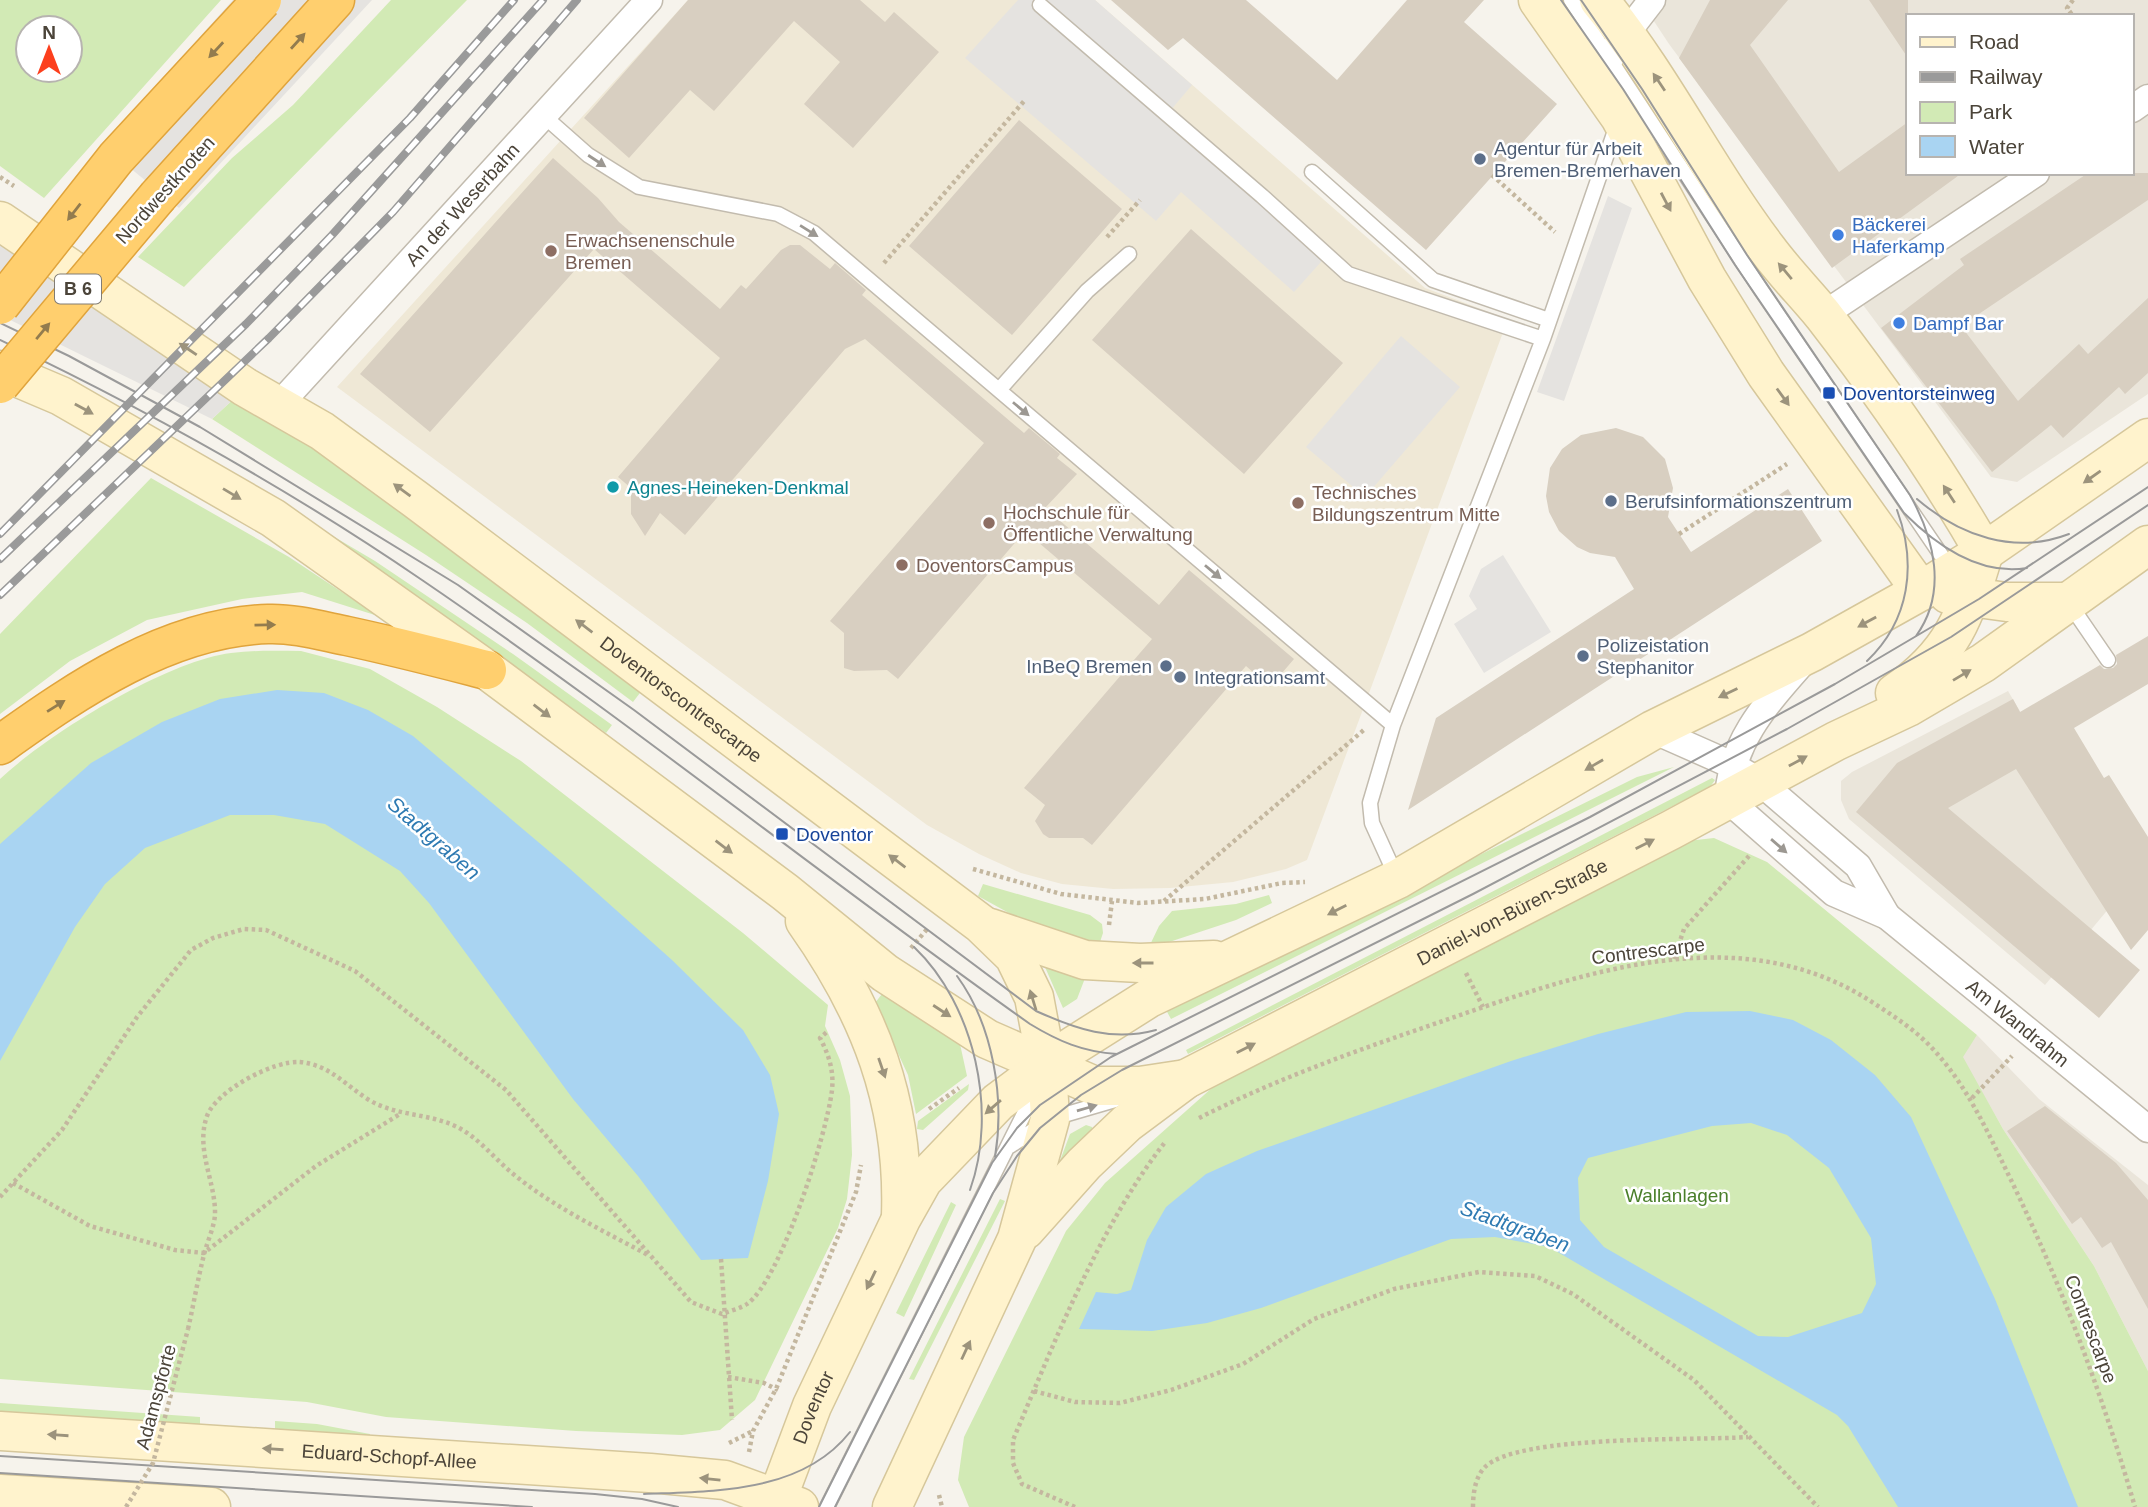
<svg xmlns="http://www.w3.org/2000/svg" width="2148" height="1507" viewBox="0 0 2148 1507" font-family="Helvetica,sans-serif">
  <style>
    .residential { fill: #eae5da; fill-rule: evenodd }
    .education { fill: #efe8d6 }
    .green { fill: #d2eab5; fill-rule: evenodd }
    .parking { fill: #e5e3e0 }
    .water { fill: #a9d4f2; fill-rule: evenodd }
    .building { fill: #d8cfc1 }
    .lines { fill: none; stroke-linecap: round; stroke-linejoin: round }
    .lane-casing { stroke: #c2bbae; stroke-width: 17 }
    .street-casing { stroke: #c2bbae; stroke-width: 29 }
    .secondary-casing { stroke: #d6c79b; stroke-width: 41 }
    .highway-casing { stroke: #e0a43c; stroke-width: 41 }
    .path { stroke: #c4b79f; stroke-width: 4.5; stroke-dasharray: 3.5 3.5; stroke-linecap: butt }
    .lane { stroke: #fff; stroke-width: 14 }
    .street { stroke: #fff; stroke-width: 26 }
    .secondary { stroke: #fff3cd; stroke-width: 38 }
    .highway { stroke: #ffcf6e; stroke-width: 38 }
    .tram { stroke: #9a9a9a; stroke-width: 2 }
    .rail-casing { stroke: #9a9a9a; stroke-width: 8 }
    .rail { stroke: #fff; stroke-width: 5; stroke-dasharray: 16; stroke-linecap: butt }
    .highway-bridge-casing { stroke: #e0a43c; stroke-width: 41; stroke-linecap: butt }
    .path-bridge { stroke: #c4b79f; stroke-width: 4.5; stroke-dasharray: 3.5 3.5; stroke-linecap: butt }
    .highway-bridge { stroke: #ffcf6e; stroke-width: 38 }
    .oneway { fill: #937c4e }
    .oneway2 { fill: #9c937c }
    .oneway3 { fill: #9c9892 }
    .service-dot { fill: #5c6f8a; stroke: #fff; stroke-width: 2.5 }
    .shop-dot { fill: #3f7fe0; stroke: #fff; stroke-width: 2.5 }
    .education-dot { fill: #8d6e63; stroke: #fff; stroke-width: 2.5 }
    .transit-dot { fill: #1a4fb4; stroke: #fff; stroke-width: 2.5 }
    .culture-dot { fill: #0f9aa8; stroke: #fff; stroke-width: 2.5 }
    .labels { text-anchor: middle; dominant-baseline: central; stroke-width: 5; stroke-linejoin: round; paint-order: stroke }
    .shield { fill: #fff; stroke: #817c74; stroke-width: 2 }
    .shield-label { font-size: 18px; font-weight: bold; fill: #4b4439 }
    .service-label { font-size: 19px; fill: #4e5e75; stroke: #fff; text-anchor: start }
    .street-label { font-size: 19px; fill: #4b4439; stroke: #fff }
    .shop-label { font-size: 19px; fill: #366cbe; stroke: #fff; text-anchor: start }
    .education-label { font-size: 19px; fill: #785e54; stroke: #fff; text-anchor: start }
    .transit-label { font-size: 19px; fill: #164399; stroke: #fff; text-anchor: start }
    .culture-label { font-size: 19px; fill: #0d838f; stroke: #fff; text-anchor: start }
    .park-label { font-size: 19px; fill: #4a7f2a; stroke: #fff }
    .water-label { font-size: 21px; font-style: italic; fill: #2e7ab2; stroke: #fff }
  </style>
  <rect width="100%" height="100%" fill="#f6f3ec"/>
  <path class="residential" d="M1640 0H2148V394L2017 482 1991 477 1669 44ZM1908 16H2132V173H1908Z
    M2008 691 2125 889 2045 985 1849 819 1841 800V781L1852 772Z
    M1977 1035 2039 1099 2148 1185V1371L2094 1266 2003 1129 1962 1057Z"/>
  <path class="education" d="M688 0H1095L1425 288 1508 319 1307 860 1286 869 1233 882 1170 888 1113 889 1062 884 1021 873 979 854 927 825 337 387Z"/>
  <path class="green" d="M0 0H221L44 198 0 166ZM28 28H70V70H28Z
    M391 0H467L184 287 138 257 232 158 293 105Z
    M239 394 482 569 643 689 633 702 527 623 426 555 212 419Z
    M191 452 375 561 513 654 612 725 606 733C471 634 332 542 191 452Z
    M151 478 289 557 378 616 302 592 242 599 147 620 70 661 0 714V634Z
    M301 651 370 669 437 707 521 761 743 933 828 1005 825 1026 840 1060 850 1096 852 1155 847 1199 838 1228 755 1400 720 1430 682 1435 576 1431 386 1417 307 1402 0 1379V779C48 734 166 661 231 653 254 650 278 651 301 651Z
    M1674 767 1171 1019 1166 1010 1637 777Z
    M1712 778 1715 780 1710 787 1188 1054 1186 1050Z
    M1714 838 1767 862 1977 1035 1963 1057 2003 1129 2094 1266 2148 1371V1507H969L958 1480 964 1437 1066 1231 1105 1183 1222 1079 1687 841Z
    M983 884 1090 915 1102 924 1103 933 1097 951 1029 924 978 896Z
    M1269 895 1272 903 1236 920 1148 949 1159 926 1172 911 1236 904Z
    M1041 958 1087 973 1077 999 1063 1008Z
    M885 990 960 1044 967 1076 916 1114 908 1075 875 1003Z
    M969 1084 968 1090 923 1130 917 1129 918 1121Z
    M1086 1125 1092 1127 1094 1134 1058 1166 1070 1134Z
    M1000 1199 1005 1201 914 1380 909 1379Z
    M951 1202 956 1205 904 1317 896 1313Z
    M0 1403 200 1417V1429L0 1415Z
    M275 1421 317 1424 370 1434V1439L275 1433Z"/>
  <path class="parking" d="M233 0H372L179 208 102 145Z
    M1018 0H1095L1192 85 1170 111 1329 253 1294 292 1181 192 1156 221 965 58Z
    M1608 196 1632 208 1564 401 1537 392Z
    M0 232 239 394 212 419 0 315Z
    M1401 336 1460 387 1365 497 1306 447Z
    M1503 555 1551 632 1484 673 1454 624 1477 609 1469 596 1481 569Z"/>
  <path class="water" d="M277 690 324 693 368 710 413 736 569 868 672 960 743 1030 770 1075 779 1114 768 1181 748 1258 701 1260 638 1176 573 1099 429 903 400 871 325 824 274 815H230L145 848 105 884 75 927 0 1061V844L91 763 162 722 220 699Z
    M1750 1011 1793 1020 1831 1040 1875 1075 1911 1117 1995 1299 2078 1507H1898L1848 1426 1837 1415 1549 1247 1495 1237 1451 1239 1261 1308 1207 1323 1152 1331 1079 1329 1096 1292 1117 1294 1131 1290 1147 1240 1166 1207 1206 1174 1257 1151 1511 1061 1598 1034 1686 1012ZM1751 1123 1787 1135 1829 1168 1871 1238 1876 1284 1862 1313 1788 1337 1758 1336 1604 1247 1580 1220 1578 1178 1588 1158 1712 1126Z"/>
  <path class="building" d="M688 0H860L885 22 894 12 939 52 853 148 804 104 840 62 794 21 714 111 690 90 629 158 584 118Z
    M1111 0H1246L1337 80 1407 0H1484L1464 22 1557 104 1426 250 1183 38 1168 50Z
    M1710 0H1788L1750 45 1839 172 1908 122V173H1962L1832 268 1679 58Z
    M1869 0H1908V58Z
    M1019 120 1122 209 1012 335 909 246Z
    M553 158 598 198 619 222 720 309 741 285 746 289 781 250 790 245H800L830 269 835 263 866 290 862 295 1024 433 1029 428 1060 454 1057 458 1077 474 1045 508 1159 605 1189 570 1294 659 1270 687 1246 666 1092 845 1083 838H1049L1043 834 1035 821 1045 805 1024 788 1152 639 1025 531 898 679 887 670 854 671 844 668V633L830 621 984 443 865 339 845 349 685 535 660 513 645 536 631 514V488L618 477 720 358 594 249 430 432 360 374Z
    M2088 173H2148V200L1961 326 2018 401 2079 344 2088 354 2148 298V373L2125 394 2119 387 2063 438 2051 425 1992 472 1881 328 1964 265 1960 259Z
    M1191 229 1343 363 1244 474 1092 340Z
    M1616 428 1643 437 1665 459 1673 488 1668 517 1691 552 1788 489 1822 541 1408 810 1436 718 1634 589 1615 557 1590 553 1577 547 1559 531 1549 512 1546 496 1550 468 1562 449 1581 435Z
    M2148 636V684L2074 728 2104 778 2109 775 2148 837V930L2131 950 2016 769 1948 808 2140 970 2099 1018 1856 812 1897 763 2013 699 2020 712 2100 665 2104 669 2113 668 2117 664 2116 655Z
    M2045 1106 2116 1163 2148 1200V1309L2111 1242 2102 1248 2081 1217 2072 1224 2007 1131Z"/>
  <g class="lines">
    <defs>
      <path id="lane" d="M1571 0 1761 290 1952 571
        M1040 5 1262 196 1348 274 1543 339
        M545 117 588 155 639 187 778 214 814 233 1393 725
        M1312 172 1433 280 1549 320
        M999 390 1087 291 1129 254
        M2069 603 2108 660
        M1397 878 1372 823 1370 803 1393 725 1543 339 1617 125
        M1010 1146 1050 1119 1115 1100
        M827 1507 1038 1086"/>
      <g id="street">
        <path d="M1598 84 1615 48 1652 0"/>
        <path d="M2132 109 2148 98"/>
        <path d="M1823 315 2036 173"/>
        <path id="s1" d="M276 408 649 0"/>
        <path id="s2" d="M1802 663C1766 704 1730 743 1728 800L1834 893 1887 916 2148 1129"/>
        <path d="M1653 730 1732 765 1760 782 1858 866 1887 916"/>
      </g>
      <g id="secondary">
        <path d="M1538 0 1620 117 1707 279 1766 374 1921 591"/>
        <path d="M1599 0C1663 78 1707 170 1768 250 1785 273 1805 293 1823 315 1881 390 1937 470 1984 552"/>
        <path id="s3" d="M0 221 245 387 322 431 415 499 981 924 1014 956 1034 997 1047 1066 1050 1119 1017 1239 892 1507"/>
        <path d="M0 370 61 396 273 518 487 670 785 892 885 973 987 1039 1095 1086H1140L1186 1079"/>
        <path d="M1948 594 2007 602H2069"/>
        <path d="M1895 693C1953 654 1965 616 1984 552"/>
        <path d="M805 921C870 1013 905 1103 901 1216"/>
        <path d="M990 928 1085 960 1140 963 1214 960"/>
        <path id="s4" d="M1025 1230 1084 1164 1127 1123 1186 1079 1671 830 1836 741 1908 707 1983 663 2148 545"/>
        <path id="s5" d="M0 1431 650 1473 725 1480 799 1507"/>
        <path d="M0 1494 211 1507"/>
        <path id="s6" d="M774 1507 812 1406 901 1219 923 1180 998 1102 1073 1046 1149 998 1398 879 1653 730 1812 652 1921 591 1984 552 2148 438"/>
      </g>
      <path id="highway" d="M158 196 335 0
        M0 745C78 689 169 627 268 624 294 623 322 631 347 636 394 646 440 658 487 670"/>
    </defs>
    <use href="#lane" class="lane-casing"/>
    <use href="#street" class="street-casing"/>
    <use href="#secondary" class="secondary-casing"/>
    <use href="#highway" class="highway-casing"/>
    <path class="path" d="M2073 0 2067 8 2073 16
      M1492 175 1555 232
      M0 177 14 186
      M1107 237 1140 200
      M884 263 1025 100
      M1679 534 1787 464
      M973 869 1061 894 1138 903 1205 899 1282 883 1305 882
      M1164 901 1365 729
      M1109 925 1112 901
      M911 948 928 928
      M1674 959 1684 929 1749 856
      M1466 973 1483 1007
      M1972 1098 2012 1056
      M929 1109 959 1088
      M1199 1118C1276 1079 1358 1050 1440 1022 1579 974 1740 914 1875 1004 1895 1017 1915 1030 1931 1047 1968 1086 1988 1133 2011 1180 2062 1286 2102 1394 2135 1507
      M13 1183 90 1226 175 1250 204 1253 316 1166 400 1114
      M0 1197 62 1130 137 1017 191 950 213 938 244 929 266 930 355 971 506 1090 691 1302 722 1314C730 1311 741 1308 747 1304 781 1280 827 1133 832 1090 834 1071 829 1055 820 1038L828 1031
      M721 1259 732 1420
      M188 1329C194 1303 198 1277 205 1251 208 1240 214 1227 215 1215 216 1182 195 1150 207 1116 216 1091 274 1060 300 1062 330 1065 345 1085 369 1100 396 1116 427 1113 455 1126 477 1136 493 1157 512 1173 553 1207 602 1230 648 1255
      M728 1377 764 1383 778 1390
      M1034 1391 1075 1402 1120 1403 1171 1390 1243 1364 1314 1319 1394 1289 1479 1272 1535 1276 1573 1294 1694 1380 1818 1507
      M729 1443 753 1431
      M749 1452 753 1431 776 1389 856 1192 861 1165
      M939 1495 942 1507
      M1075 1507 1022 1484 1013 1463V1440C1054 1343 1101 1223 1166 1141
      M1473 1507C1473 1494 1475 1477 1485 1467 1519 1434 1694 1441 1748 1437"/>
    <use href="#lane" class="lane"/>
    <use href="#street" class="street"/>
    <use href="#secondary" class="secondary"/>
    <use href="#highway" class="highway"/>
    <path class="tram" d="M1561 0 1623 89 1735 265 1904 513C1936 545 1979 576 2027 568
      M1581 0 1642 89 1747 255 1910 495C1934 538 1948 592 1916 636
      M0 323 69 356 200 427 458 585 634 710 1036 1011C1076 1029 1112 1042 1156 1030
      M0 340C145 409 289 489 422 580 629 721 825 879 1030 1024 1058 1041 1083 1052 1117 1054
      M1917 499C1960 536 2014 555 2069 534
      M1867 661C1910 620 1917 564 1897 510
      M914 947C975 1005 998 1112 970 1190
      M957 976C993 1025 1005 1098 995 1157
      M0 1456 595 1494 642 1499 678 1507
      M0 1473 532 1507
      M644 1494C716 1491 802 1493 850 1432
      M819 1507 992 1163 1017 1128 1040 1105 1111 1057 1590 817 1835 684 1979 599 2148 487
      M835 1507 993 1193 1017 1156 1040 1128 1081 1095 1122 1070 1473 894 1787 729 1951 637 2148 505"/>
    <defs>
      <path id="rail" d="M0 534 410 118 514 0
        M0 559 246 324 332 235 543 0
        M0 595 269 338 393 212 577 0"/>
    </defs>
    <use href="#rail" class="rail-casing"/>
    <use href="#rail" class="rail"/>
    <defs>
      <path id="highway-bridge" d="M0 305 116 158 262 0
        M0 384 158 196"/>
    </defs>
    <use href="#highway-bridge" class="highway-bridge-casing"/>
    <path class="path-bridge" d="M126 1507 153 1463 188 1329"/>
    <use href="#highway-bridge" class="highway-bridge"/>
  </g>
  <defs><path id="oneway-solid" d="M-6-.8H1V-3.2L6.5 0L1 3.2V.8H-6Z" transform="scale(1.75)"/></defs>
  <g class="oneway">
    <use href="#oneway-solid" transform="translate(298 41) rotate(-48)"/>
    <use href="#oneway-solid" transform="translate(216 50) rotate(133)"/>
    <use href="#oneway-solid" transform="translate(74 212) rotate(128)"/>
    <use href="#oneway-solid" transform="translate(43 331) rotate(-50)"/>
    <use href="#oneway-solid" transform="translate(265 625) rotate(-1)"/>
    <use href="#oneway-solid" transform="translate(56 706) rotate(-32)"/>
  </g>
  <g class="oneway2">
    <use href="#oneway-solid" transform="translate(1659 82) rotate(-124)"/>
    <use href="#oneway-solid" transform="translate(1666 202) rotate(62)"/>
    <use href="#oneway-solid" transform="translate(1785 271) rotate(-130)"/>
    <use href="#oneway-solid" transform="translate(188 349) rotate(-146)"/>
    <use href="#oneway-solid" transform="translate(1783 397) rotate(54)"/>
    <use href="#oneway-solid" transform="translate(84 409) rotate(29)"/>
    <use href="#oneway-solid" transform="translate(2092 477) rotate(145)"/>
    <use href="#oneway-solid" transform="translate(402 490) rotate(-144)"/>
    <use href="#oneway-solid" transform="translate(232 494) rotate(31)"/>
    <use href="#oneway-solid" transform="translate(1949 494) rotate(-123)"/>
    <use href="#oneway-solid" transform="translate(1867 622) rotate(151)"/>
    <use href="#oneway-solid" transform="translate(584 626) rotate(-143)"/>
    <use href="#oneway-solid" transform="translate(1962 675) rotate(-31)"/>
    <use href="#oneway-solid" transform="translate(1728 693) rotate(154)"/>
    <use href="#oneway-solid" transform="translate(542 711) rotate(37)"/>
    <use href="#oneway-solid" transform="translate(1798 761) rotate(-29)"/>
    <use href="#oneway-solid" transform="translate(1594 765) rotate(150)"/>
    <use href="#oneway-solid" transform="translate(1645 844) rotate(-27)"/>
    <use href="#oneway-solid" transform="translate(724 847) rotate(37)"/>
    <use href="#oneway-solid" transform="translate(897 861) rotate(-143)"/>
    <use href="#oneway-solid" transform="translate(1337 910) rotate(153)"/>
    <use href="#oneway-solid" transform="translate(1143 963) rotate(-180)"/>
    <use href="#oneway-solid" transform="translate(1033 1000) rotate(-107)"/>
    <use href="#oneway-solid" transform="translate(942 1011) rotate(33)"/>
    <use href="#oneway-solid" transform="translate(1246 1048) rotate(-27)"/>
    <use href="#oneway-solid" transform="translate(882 1068) rotate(71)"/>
    <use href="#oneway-solid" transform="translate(993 1107) rotate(139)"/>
    <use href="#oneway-solid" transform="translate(871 1280) rotate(116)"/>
    <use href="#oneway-solid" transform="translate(966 1350) rotate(-65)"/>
    <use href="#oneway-solid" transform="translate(58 1435) rotate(-176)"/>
    <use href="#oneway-solid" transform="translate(273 1449) rotate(-176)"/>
    <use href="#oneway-solid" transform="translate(710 1479) rotate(-174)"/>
  </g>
  <g class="oneway3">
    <use href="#oneway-solid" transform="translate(597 161) rotate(33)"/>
    <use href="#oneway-solid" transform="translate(809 231) rotate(32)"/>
    <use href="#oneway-solid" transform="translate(1021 409) rotate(40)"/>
    <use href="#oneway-solid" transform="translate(1213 572) rotate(40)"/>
    <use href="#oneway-solid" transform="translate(1779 846) rotate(41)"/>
    <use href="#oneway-solid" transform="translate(1087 1108) rotate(-16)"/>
  </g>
  <g class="service-dot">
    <circle cx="1480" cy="159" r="7"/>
    <circle cx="1611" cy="501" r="7"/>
    <circle cx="1583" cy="656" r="7"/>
    <circle cx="1166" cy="666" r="7"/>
    <circle cx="1180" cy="677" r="7"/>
  </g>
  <g class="shop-dot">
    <circle cx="1838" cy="235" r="7"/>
    <circle cx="1899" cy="323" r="7"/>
  </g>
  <g class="education-dot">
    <circle cx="551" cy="251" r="7"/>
    <circle cx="1298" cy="503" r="7"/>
    <circle cx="989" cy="523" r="7"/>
    <circle cx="902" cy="565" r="7"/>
  </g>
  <g class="transit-dot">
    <rect x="1822" y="386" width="14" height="14" rx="3.5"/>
    <rect x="775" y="827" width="14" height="14" rx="3.5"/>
  </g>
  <circle class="culture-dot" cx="613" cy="487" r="7"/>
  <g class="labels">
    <rect class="shield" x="55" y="274.5" width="46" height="29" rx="5"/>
    <g class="shield-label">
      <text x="78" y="289">B 6</text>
    </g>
    <g class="service-label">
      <text x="1494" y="148">Agentur für Arbeit<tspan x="1494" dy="22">Bremen-Bremerhaven</tspan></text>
      <text x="1625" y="501">Berufsinformationszentrum</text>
      <text x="1597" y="645">Polizeistation<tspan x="1597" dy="22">Stephanitor</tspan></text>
      <text x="1152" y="666" text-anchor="end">InBeQ Bremen</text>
      <text x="1194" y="677">Integrationsamt</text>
    </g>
    <g class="street-label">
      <text transform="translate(165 190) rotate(-48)">Nordwestknoten</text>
      <text stroke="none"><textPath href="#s1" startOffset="276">An der Weserbahn</textPath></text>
      <text stroke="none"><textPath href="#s3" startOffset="833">Doventorscontrescarpe</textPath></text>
      <text stroke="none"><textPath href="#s4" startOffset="588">Daniel-von-Büren-Straße</textPath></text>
      <text transform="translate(1648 951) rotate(-7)">Contrescarpe</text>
      <text stroke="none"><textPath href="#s2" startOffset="527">Am Wandrahm</textPath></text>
      <text transform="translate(2091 1329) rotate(69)">Contrescarpe</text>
      <text transform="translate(156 1397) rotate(-75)">Adamspforte</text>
      <text stroke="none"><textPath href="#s6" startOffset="107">Doventor</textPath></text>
      <text stroke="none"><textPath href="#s5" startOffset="390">Eduard-Schopf-Allee</textPath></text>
    </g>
    <g class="shop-label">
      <text x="1852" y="224">Bäckerei<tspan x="1852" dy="22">Haferkamp</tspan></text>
      <text x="1913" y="323">Dampf Bar</text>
    </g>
    <g class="education-label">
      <text x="565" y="240">Erwachsenenschule<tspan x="565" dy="22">Bremen</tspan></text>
      <text x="1312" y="492">Technisches<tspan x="1312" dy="22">Bildungszentrum Mitte</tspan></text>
      <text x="1003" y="512">Hochschule für<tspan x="1003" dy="22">Öffentliche Verwaltung</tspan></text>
      <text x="916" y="565">DoventorsCampus</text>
    </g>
    <g class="transit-label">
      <text x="1843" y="393">Doventorsteinweg</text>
      <text x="796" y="834">Doventor</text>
    </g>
    <g class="culture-label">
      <text x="627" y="487">Agnes-Heineken-Denkmal</text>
    </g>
    <g class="park-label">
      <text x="1677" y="1195">Wallanlagen</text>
    </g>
    <g class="water-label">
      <text transform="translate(434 838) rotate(41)">Stadtgraben</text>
      <text transform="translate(1515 1226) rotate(20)">Stadtgraben</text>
    </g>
  </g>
  <rect x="1906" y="14" width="228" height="161" fill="#ffffff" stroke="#b7b4b0" stroke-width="2"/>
  <rect x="1920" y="37" width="35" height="10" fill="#fff3cd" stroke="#b7b4b0" stroke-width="2"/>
  <text x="1969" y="49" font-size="21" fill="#4b4439">Road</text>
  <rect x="1920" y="72" width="35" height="10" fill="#9a9a9a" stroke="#b7b4b0" stroke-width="2"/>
  <text x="1969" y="84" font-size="21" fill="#4b4439">Railway</text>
  <rect x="1920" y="102" width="35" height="21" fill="#d2eab5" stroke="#b7b4b0" stroke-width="2"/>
  <text x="1969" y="119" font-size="21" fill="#4b4439">Park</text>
  <rect x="1920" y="136" width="35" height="21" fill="#a9d4f2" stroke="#b7b4b0" stroke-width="2"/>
  <text x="1969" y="154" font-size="21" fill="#4b4439">Water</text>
  <g transform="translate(49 49)"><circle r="33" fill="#ffffff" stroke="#b7b4b0" stroke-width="2"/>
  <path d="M0-5L12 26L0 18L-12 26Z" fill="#fc3f1d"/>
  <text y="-10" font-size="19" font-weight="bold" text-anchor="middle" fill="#4b4439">N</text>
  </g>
</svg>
